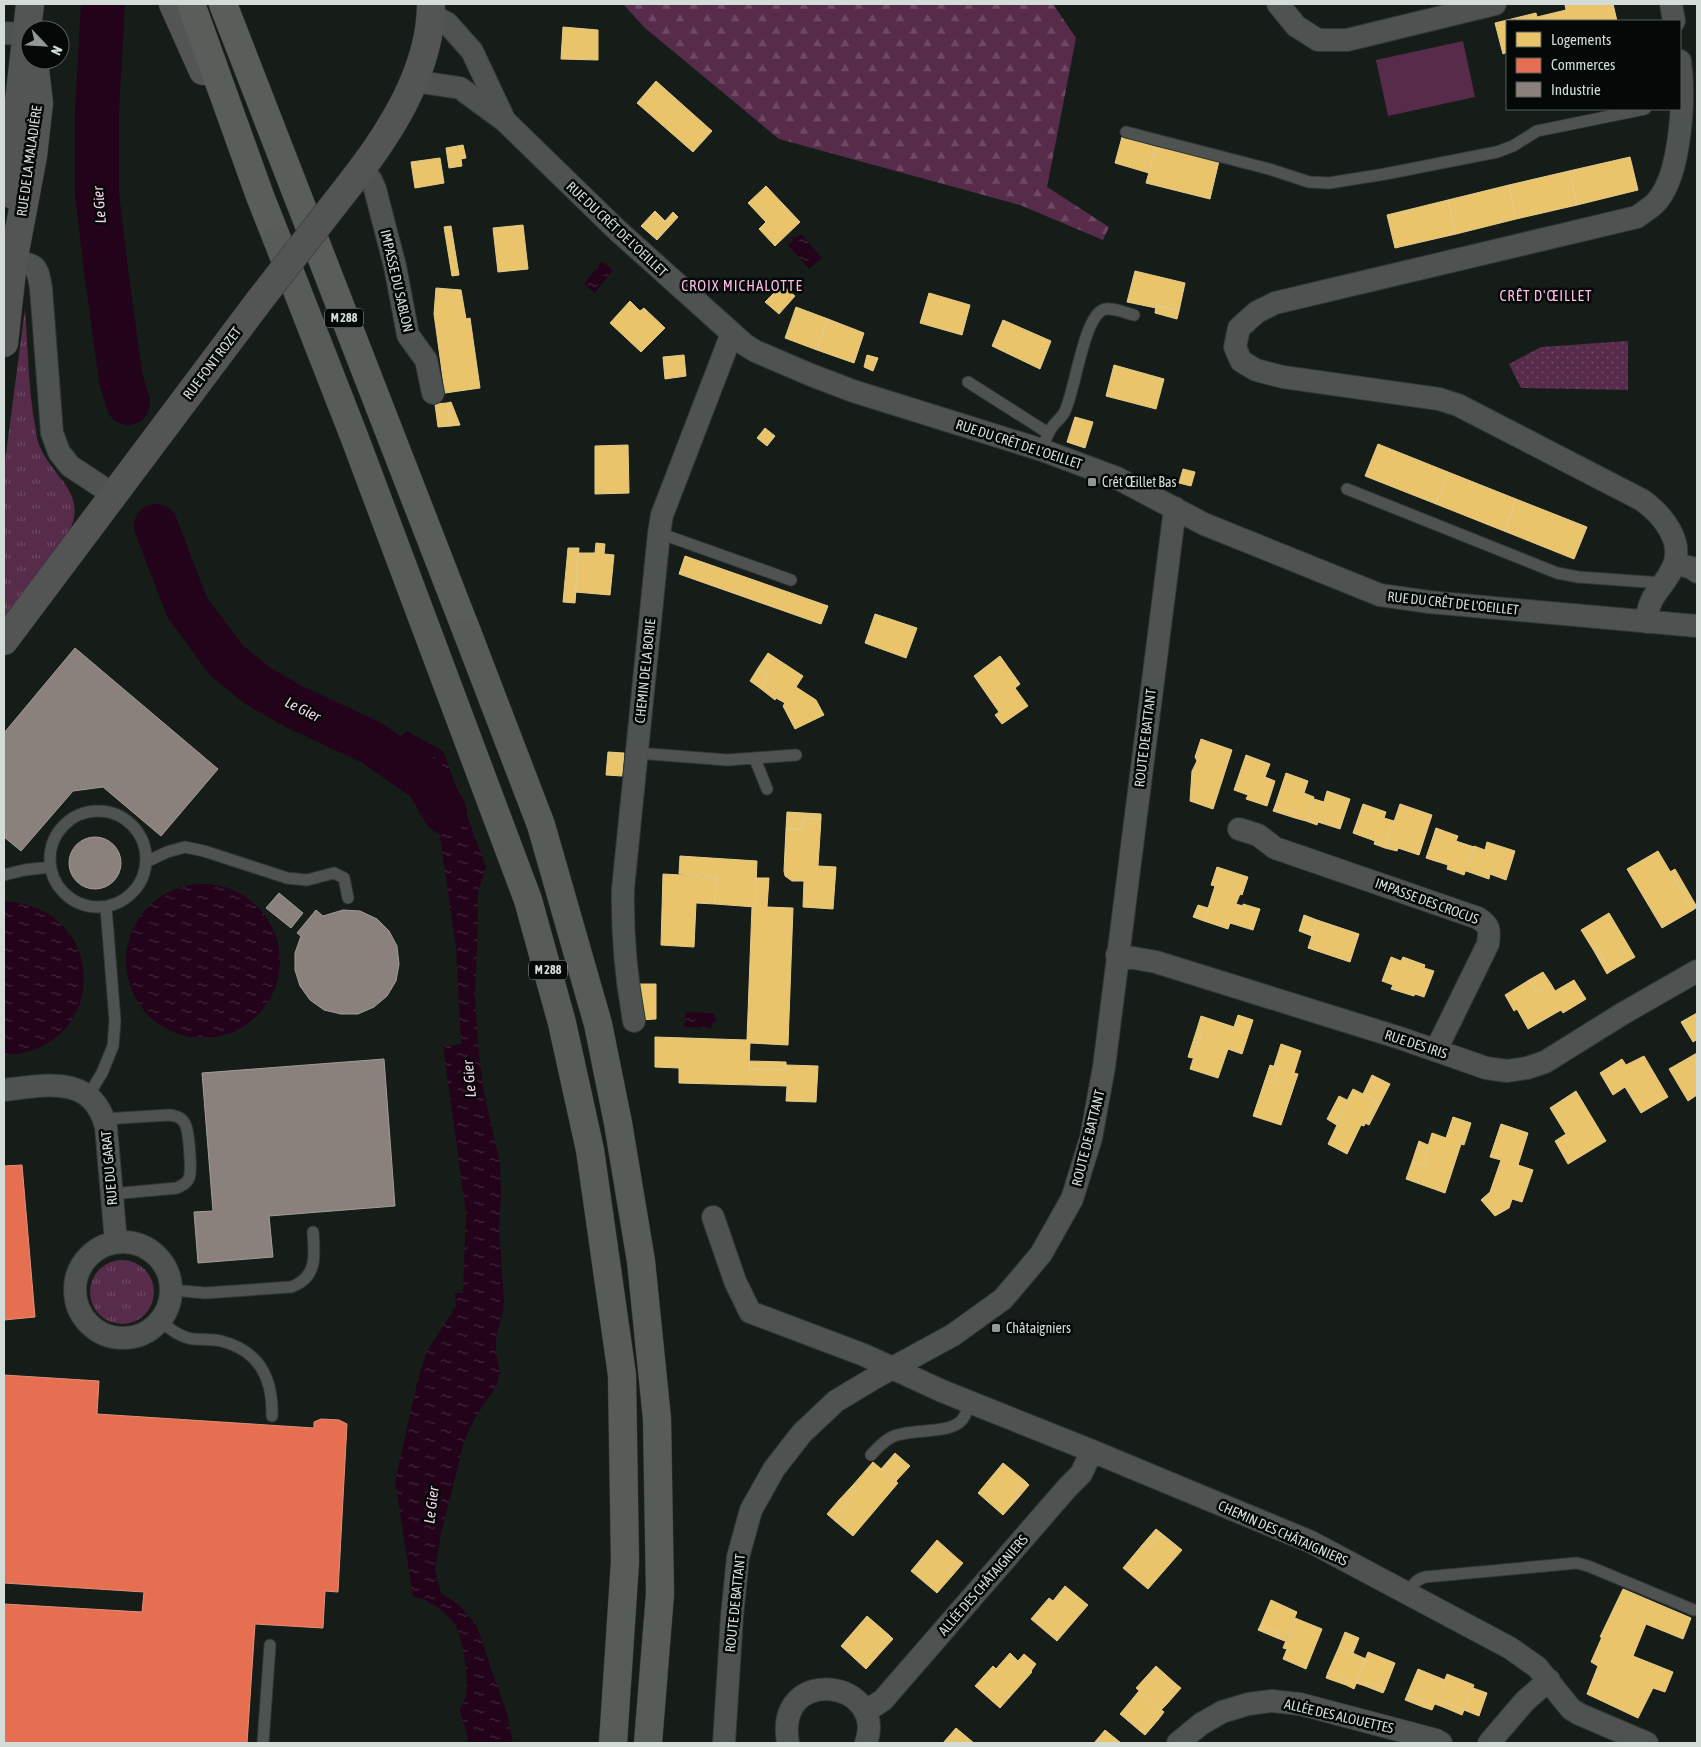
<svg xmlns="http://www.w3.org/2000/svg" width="1701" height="1747" viewBox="0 0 1701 1747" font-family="'Asap Condensed',sans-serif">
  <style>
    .grass { fill: url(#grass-tufts) }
    .forest { fill: url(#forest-firs) }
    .park { fill: url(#park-dots) }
    .garden { fill: #572b4a }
    .water { fill: url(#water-ripples) }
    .homes { fill: #e9c46a; stroke: #e3cb8b }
    .shops { fill: #e76f51; stroke: #e19079 }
    .industry { fill: #8a817c; stroke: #a09c97 }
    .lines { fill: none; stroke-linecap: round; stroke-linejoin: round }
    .river { stroke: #22031a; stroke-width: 44 }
    .service-casing { stroke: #313734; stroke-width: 13 }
    .minor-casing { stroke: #313734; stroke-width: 24 }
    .secondary-casing { stroke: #313734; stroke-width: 29 }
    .primary-casing { stroke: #313734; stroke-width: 29 }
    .trunk-casing { stroke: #313734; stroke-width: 29 }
    .service { stroke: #4e5250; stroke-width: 11 }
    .minor { stroke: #4e5250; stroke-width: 22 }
    .secondary { stroke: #525554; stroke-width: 28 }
    .primary { stroke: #595e5b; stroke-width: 28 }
    .trunk { stroke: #585c59; stroke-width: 28 }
    .secondary-bridge-casing { stroke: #313734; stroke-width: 29; stroke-linecap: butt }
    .secondary-bridge { stroke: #525554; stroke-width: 28 }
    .poi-dot { fill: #929994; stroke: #040806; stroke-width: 2 }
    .labels { text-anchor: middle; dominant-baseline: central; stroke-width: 5; stroke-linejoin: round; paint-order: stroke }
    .shield { fill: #040806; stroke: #969c98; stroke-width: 1 }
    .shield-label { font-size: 12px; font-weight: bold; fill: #d4dcd7 }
    .street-label { font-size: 14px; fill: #d4dcd7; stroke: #040806 }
    .poi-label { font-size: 14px; fill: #d4dcd7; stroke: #040806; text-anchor: start }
    .water-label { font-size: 15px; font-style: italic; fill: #f9d2eb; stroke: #040806 }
    .neighbourhood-label { font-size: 15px; letter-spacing: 1px; fill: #ffb9e7; stroke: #040806 }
  </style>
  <defs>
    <pattern id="grass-tufts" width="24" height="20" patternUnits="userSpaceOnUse" patternTransform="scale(1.25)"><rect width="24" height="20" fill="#572b4a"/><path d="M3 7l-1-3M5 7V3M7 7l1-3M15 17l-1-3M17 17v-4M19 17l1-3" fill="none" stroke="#6e4963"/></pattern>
    <pattern id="forest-firs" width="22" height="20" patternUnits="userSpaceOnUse" patternTransform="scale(1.25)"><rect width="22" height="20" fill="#572b4a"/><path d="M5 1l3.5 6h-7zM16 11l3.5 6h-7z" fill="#6e4963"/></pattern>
    <pattern id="park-dots" width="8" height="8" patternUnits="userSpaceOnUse" patternTransform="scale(1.25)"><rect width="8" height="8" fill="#572b4a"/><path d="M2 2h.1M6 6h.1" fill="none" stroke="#6e4963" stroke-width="1.8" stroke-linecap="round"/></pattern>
    <pattern id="water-ripples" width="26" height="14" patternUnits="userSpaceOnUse" patternTransform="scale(1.25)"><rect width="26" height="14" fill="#22031a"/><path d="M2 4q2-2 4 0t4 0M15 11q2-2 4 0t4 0" fill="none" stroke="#41273b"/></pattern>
  </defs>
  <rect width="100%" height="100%" fill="#161d19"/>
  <path class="grass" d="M25 309C28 347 28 387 35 425 36 432 37 441 40 447 54 479 88 493 69 532L4 619V469Z
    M90 1292a32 32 0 1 1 64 0a32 32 0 1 1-64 0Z"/>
  <path class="forest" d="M623 4H1053L1076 38 1047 187 1109 227 1103 240 1020 205 779 139 645 28Z"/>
  <path class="park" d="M1628 341V390L1521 388 1509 364 1541 347Z"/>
  <path class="garden" d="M1463 41 1475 97 1388 116 1376 60Z"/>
  <path class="water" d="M801 234 822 258 809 269 788 245 792 242 793 237H797Z
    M602 261 613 270 595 293 584 284Z
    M407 731 443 751 486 867 478 893V924L475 996 479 1056 484 1093 500 1163 501 1196 499 1228 504 1302 503 1312 496 1337V1353L500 1372 497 1385 475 1418 465 1439 441 1533 435 1570 441 1593 459 1605 476 1624 508 1717 513 1743H467C469 1730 460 1719 460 1710 461 1705 465 1700 466 1695 469 1681 463 1635 454 1623 446 1612 427 1598 413 1597L395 1481 418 1379 427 1351 456 1306 455 1293H463L466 1213 443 1046 461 1044 456 948 437 817 426 791 406 766 387 747Z
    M126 961a77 77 0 1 1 154 0a77 77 0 1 1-154 0Z
    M4 901C112 907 109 1052 4 1055Z
    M686 1012 714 1013 716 1021 712 1024V1028L684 1027Z"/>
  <path class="homes" d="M1571 4H1613L1617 21H1507V52L1503 54 1495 23 1536 13 1537 17 1566 10 1565 5Z
    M563 27 598 30V60L561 59Z
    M656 81 712 131 693 152 637 103Z
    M1122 137 1156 147 1149 173 1115 163Z
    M463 145 466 158 461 159 462 166 449 168 446 148Z
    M1156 147 1219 161 1210 199 1146 183Z
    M1630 157 1638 190 1577 205 1569 171Z
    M440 158 444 183 415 188 411 162Z
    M1569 171 1577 205 1516 219 1509 185Z
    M1509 185 1516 219 1456 234 1448 200Z
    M766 186 800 222 775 246 759 229 766 222 748 203Z
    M1448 200 1456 234 1395 248 1387 215Z
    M655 211 665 221 673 212 678 217 657 240 641 226Z
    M523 225 528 269 498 272 493 228Z
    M451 226 459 275 452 276 444 227Z
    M1135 271 1185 283 1179 311 1156 305V308L1127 302Z
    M782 285 795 296 779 314 765 302Z
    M436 288 461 290 466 319 470 318 480 388 445 393 434 314Z
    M929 293 970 305 962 335 920 323Z
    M630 301 640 311 644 308 665 328 641 352 610 323Z
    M1156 305 1179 311 1177 319 1155 313Z
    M796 307 828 319 817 350 785 338Z
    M828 319 864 333 854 363 817 350Z
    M1003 320 1051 341 1040 369 992 346Z
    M684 355 686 376 665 379 663 357Z
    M867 355 878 358 873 371 864 367Z
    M1114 365 1164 379 1156 409 1106 396Z
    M451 402 460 425 451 426 447 403Z
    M447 403 451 426 438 427 435 404Z
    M1075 417 1093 422 1085 448 1067 442Z
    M765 428 775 436 767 446 757 438Z
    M1378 444 1448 472 1436 504 1365 476Z
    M628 445 629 493 595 494V446Z
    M1183 469 1195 472 1191 486 1179 483Z
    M1448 472 1516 499 1504 531 1436 504Z
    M1516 499 1587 527 1574 559 1504 531Z
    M596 543 605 544 604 554 614 555 610 595 575 592 578 553H595Z
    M568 548H579L575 603 563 602Z
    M685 556 828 606 821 624 679 574Z
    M875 614 917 628 906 658 865 643Z
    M768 653 803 676 796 687 816 700 824 715 795 729 783 706 785 703 776 698 775 700 761 689 769 676 758 668Z
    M1000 656 1020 684 1015 688 1028 706 1002 724 995 715 999 712 974 676Z
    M758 668 769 676 761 689 750 681Z
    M1201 739 1232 750 1213 809 1190 801 1192 771 1197 761 1195 757Z
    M608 752 624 753 622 776 606 775Z
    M1246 755 1270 764 1265 777 1275 781 1267 806 1246 799 1248 795 1234 790Z
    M1286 773 1308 781 1304 793 1314 797 1306 821 1295 818 1296 813 1275 806Z
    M1327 791 1350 799 1340 829 1318 822 1317 825 1306 821 1314 799 1324 802Z
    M1363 804 1386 812 1384 818 1394 821 1385 848 1374 844 1375 841 1353 833Z
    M1400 804 1432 815 1419 855 1398 848 1397 851 1385 848Z
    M1275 806 1296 813 1295 818 1273 811Z
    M787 812 821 814V819L803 818 802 829H786Z
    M803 818 821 819 818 866 836 867 833 909 803 907 804 881H792L785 876 784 871 786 829H802Z
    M1436 828 1458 836 1456 841 1474 847 1464 875 1447 869 1448 865 1426 858Z
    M1487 842 1515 851 1506 880 1490 874 1489 879 1466 871 1474 846 1485 850Z
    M1658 851 1693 910 1662 928 1627 869Z
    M680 856 757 861 755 907 715 904 716 877 679 874Z
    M1217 867 1248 877 1242 895 1240 894 1236 904 1243 906V904L1260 909 1253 930 1230 923 1228 929 1204 921 1215 886 1211 885Z
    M1675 869 1697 907 1693 910 1670 872Z
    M663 874 716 877 715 904 696 903 694 947 661 945Z
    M756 878H769L767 907 793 908 788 1045 750 1043 749 1069 786 1070V1065L818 1066 816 1102 786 1101 787 1086 679 1083V1068L655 1067V1037L747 1040 752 907H755Z
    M1198 905 1208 908 1204 921 1193 917Z
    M1609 913 1635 957 1611 971 1597 948 1594 951 1581 930Z
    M1304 915 1317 920 1312 936 1299 931Z
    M1317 920 1359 934 1350 962 1308 948Z
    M1597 948 1611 971 1607 974 1594 951Z
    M1391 957 1401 961 1403 957 1425 965 1424 968 1434 971 1424 997 1415 994 1414 996 1391 989 1393 985 1382 981Z
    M1543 972 1551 984 1537 993 1529 980Z
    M1529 980 1537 993 1551 984 1555 991 1574 980 1586 999 1563 1013 1561 1010 1528 1029 1517 1009 1514 1011 1505 995Z
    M638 984H656V1019L639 1020Z
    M1697 1013V1041L1696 1040 1693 1042 1681 1022Z
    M1238 1015 1253 1020 1242 1054 1228 1049 1218 1078 1190 1069 1202 1031 1197 1029 1201 1016 1234 1027Z
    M1197 1029 1202 1031 1193 1058 1188 1057Z
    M1281 1044 1301 1051 1294 1073 1298 1074 1281 1125 1253 1116 1265 1080 1274 1083 1279 1068 1274 1066Z
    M1697 1053V1095L1688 1101 1669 1069Z
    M1644 1056 1668 1097 1641 1113 1625 1087 1613 1095 1600 1073 1622 1059 1626 1065Z
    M749 1061 786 1062V1070L749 1069Z
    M1270 1065 1279 1068 1274 1083 1265 1080Z
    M1372 1075 1390 1084 1369 1125 1365 1123 1377 1101 1363 1094Z
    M1353 1089 1377 1101 1364 1126 1361 1125 1347 1154 1328 1144 1337 1125 1335 1124Z
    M1576 1091 1606 1141 1568 1164 1555 1141 1566 1134 1550 1108Z
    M1339 1096 1347 1100 1335 1124 1327 1119Z
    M1453 1117 1471 1123 1464 1145 1461 1144 1445 1193 1406 1179 1412 1162 1425 1166 1428 1157 1425 1156 1432 1133 1446 1138Z
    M1501 1124 1528 1133 1518 1165 1533 1170 1522 1202 1512 1199 1509 1208 1495 1216 1481 1200 1490 1192 1501 1160 1490 1157Z
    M1419 1141 1428 1145 1425 1156 1428 1157 1425 1166 1412 1162Z
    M895 1453 910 1466 896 1481 881 1469Z
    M873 1462 898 1483 853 1536 835 1521 847 1507 844 1504 857 1489 853 1485Z
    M1003 1463 1025 1481 1015 1493 1019 1497 1003 1515 978 1493Z
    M1025 1481 1029 1485 1019 1497 1015 1493Z
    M853 1485 857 1489 844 1504 839 1500Z
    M839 1500 847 1507 835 1521 827 1514Z
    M1156 1529 1161 1533 1148 1548 1143 1544Z
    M1161 1533 1182 1550 1148 1589 1123 1568 1143 1544 1148 1548Z
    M937 1540 958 1559 948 1572 952 1576 937 1593 911 1571Z
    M958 1559 963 1563 952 1576 948 1572Z
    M1065 1586 1088 1605 1057 1641 1031 1619 1049 1598 1053 1601Z
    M1623 1589 1691 1618 1683 1639 1646 1624 1633 1656 1673 1672 1665 1692 1653 1688 1638 1718 1587 1694 1598 1666 1591 1662 1602 1637H1600Z
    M1271 1600 1297 1612 1285 1641 1277 1638 1279 1633 1260 1626Z
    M867 1616 889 1635 877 1648 882 1651 866 1669 841 1646Z
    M1295 1618 1322 1629 1306 1669 1283 1659 1287 1649 1283 1648Z
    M1260 1626 1279 1633 1277 1638 1258 1630Z
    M1345 1632 1359 1638 1353 1653 1339 1647Z
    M889 1635 893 1639 882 1651 877 1648Z
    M1339 1647 1366 1659 1354 1689 1346 1685 1347 1680 1328 1672Z
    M1368 1652 1395 1663 1385 1689 1367 1682 1365 1686 1356 1683Z
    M1010 1653 1018 1661 1024 1654 1036 1664 1031 1671 1032 1672 1000 1708 975 1686 993 1666 996 1669Z
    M1156 1666 1176 1684 1163 1700 1167 1704 1161 1710 1136 1688Z
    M1418 1669 1445 1680 1432 1710 1423 1707 1425 1702 1407 1695Z
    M1328 1672 1347 1680 1346 1685 1326 1678Z
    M1447 1674 1474 1685 1464 1710 1445 1702 1443 1707 1435 1704Z
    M1367 1682 1385 1689 1383 1693 1365 1686Z
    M1176 1684 1181 1688 1167 1704 1163 1700Z
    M1473 1688 1487 1693 1479 1716 1464 1710Z
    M1139 1691 1164 1712 1158 1720 1154 1716 1140 1731 1120 1714Z
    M1407 1695 1425 1702 1423 1707 1405 1700Z
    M1445 1702 1464 1710 1462 1715 1443 1707Z
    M1154 1716 1158 1720 1145 1735 1140 1731Z
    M956 1728 974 1743H943Z
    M1105 1730 1121 1743H1094Z"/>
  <path class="shops" d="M22 1165 35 1317 4 1320V1166Z
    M4 1375 99 1381 97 1414 314 1428V1422L321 1419 339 1420 347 1424 338 1592 325 1591 323 1628 255 1624 247 1743H4V1604L142 1612 144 1592 4 1583Z"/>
  <path class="industry" d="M75 648 218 769 161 836 103 787 73 791 21 851 4 837V733Z
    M69 863a26 26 0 1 1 52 0a26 26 0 1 1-52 0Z
    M279 893 303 913 291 928 266 908Z
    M316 910 323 916 343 910 360 911 377 919 389 931 397 946 399 964 396 981 387 996 374 1007 358 1014H341L324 1010 310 1000 300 986 295 970V953L301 936 297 933Z
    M384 1059 395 1206 269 1216 273 1257 198 1263 194 1212 213 1211 202 1073Z"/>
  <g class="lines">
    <path class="river" d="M103 4 97 111V194L107 278 121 379 128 403
      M156 526 187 607 226 660 258 686 293 706 372 743 427 781 445 812"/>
    <defs>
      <path id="service" d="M1126 132 1269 169 1309 182 1329 183 1385 174 1497 152 1513 146 1537 131 1645 109
        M968 382 1048 433
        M1042 450C1045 442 1047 433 1053 426 1056 421 1063 417 1065 411 1075 390 1083 323 1101 311 1109 305 1125 313 1134 315
        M1347 489 1557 573 1578 577 1662 583
        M659 533 791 580
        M637 753 727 760 796 755
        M755 759 767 789
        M50 859a48 48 0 1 1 96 0a48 48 0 1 1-96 0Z
        M146 862 167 852 185 847 204 851 287 878 307 880 334 873 344 878 348 898
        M4 875 24 870 50 867
        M88 1096 102 1073 113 1046 115 1021 106 907
        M104 1119 169 1115C176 1116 182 1117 185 1124 189 1131 192 1171 189 1178 187 1184 182 1185 177 1188L112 1194
        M172 1290 205 1293 291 1287C317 1278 315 1256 313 1232
        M160 1321C170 1329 181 1338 194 1339 203 1340 212 1339 221 1341 260 1351 273 1379 272 1416
        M871 1455C878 1448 883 1441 892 1437 910 1428 949 1435 962 1420 966 1415 968 1408 971 1402
        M1408 1594C1413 1585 1415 1580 1425 1577L1577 1563 1588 1566 1694 1610
        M263 1743 270 1645"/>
      <path id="minor" d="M1278 4 1296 26 1318 40H1347L1495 4
        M1671 4 1674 21
        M431 15 447 23 472 51 503 117
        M4 33 27 34
        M414 81 460 88 505 121 617 230 744 344 755 351 811 375 853 391 1042 450 1117 478 1204 524 1380 595 1429 602 1697 626
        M360 170 371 180 375 189 395 266 408 335 426 360 433 393
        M13 262C36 264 37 265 41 288L52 433 59 452 70 466 114 495
        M1675 563 1692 568 1697 572
        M1647 622C1648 595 1660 592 1671 571 1687 544 1663 515 1642 500L1458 405 1439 399 1283 377 1256 370 1241 361 1235 347 1239 328 1257 312 1275 303 1637 217C1643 212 1653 207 1658 200 1681 172 1685 96 1680 61
        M1239 829 1258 835 1275 848 1478 918C1490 926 1490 930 1488 944L1436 1050
        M1117 955 1156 962 1400 1038 1486 1068 1507 1071 1527 1068 1545 1062 1622 1014 1697 971
        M634 1021C626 977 622 934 623 889L659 533 662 515 732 333
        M4 1090C45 1085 93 1074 106 1127L116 1242
        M713 1217 735 1281 750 1312 864 1355 942 1391 1092 1451 1311 1542 1510 1648 1537 1667 1571 1709 1579 1714 1647 1743
        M75 1290a48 48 0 1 1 96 0a48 48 0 1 1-96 0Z
        M865 1712 883 1700 1067 1488 1081 1474 1092 1451
        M724 1743 732 1616 738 1557 751 1510 774 1469 802 1433 836 1401 876 1377 953 1335 1003 1299 1041 1254 1072 1199 1091 1138 1104 1067 1175 508
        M788 1743C774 1663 888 1680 866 1743
        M1178 1743 1201 1724 1222 1712 1248 1704 1272 1701 1300 1704 1436 1740 1441 1743
        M1489 1743 1525 1701 1549 1680"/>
      <path id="secondary" d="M173 4 203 71
        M354 179C392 130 431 68 431 4
        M13 195V154L30 4
        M4 343 13 262 33 156 39 103 34 60
        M4 641 259 301"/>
      <path id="primary" d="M191 4 260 196 277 239
        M223 4 467 632"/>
      <path id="trunk" d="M277 239 354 436 528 900 562 1023 590 1150 622 1375 625 1562 613 1743
        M467 632 541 825 598 1024 618 1123 641 1261 657 1419 660 1594 648 1743"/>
    </defs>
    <use href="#service" class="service-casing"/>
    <use href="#minor" class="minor-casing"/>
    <use href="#secondary" class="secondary-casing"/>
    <use href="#primary" class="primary-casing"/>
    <use href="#trunk" class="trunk-casing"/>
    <use href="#service" class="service"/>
    <use href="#minor" class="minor"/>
    <use href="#secondary" class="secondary"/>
    <use href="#primary" class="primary"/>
    <use href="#trunk" class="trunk"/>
    <defs>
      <path id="secondary-bridge" d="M259 301 354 179"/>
    </defs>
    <use href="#secondary-bridge" class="secondary-bridge-casing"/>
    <use href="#secondary-bridge" class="secondary-bridge"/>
  </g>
  <g class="poi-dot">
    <rect x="1087" y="477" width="10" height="10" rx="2.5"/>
    <rect x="991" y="1323" width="10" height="10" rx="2.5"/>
  </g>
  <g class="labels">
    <g class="shield">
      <rect x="325" y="308.5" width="38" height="19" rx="4"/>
      <rect x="529" y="960.5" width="38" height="19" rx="4"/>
    </g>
    <g class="shield-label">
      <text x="344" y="318">M 288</text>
      <text x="548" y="970">M 288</text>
    </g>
    <g class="street-label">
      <text transform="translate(29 161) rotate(-82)">RUE DE LA MALADIÈRE</text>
      <text transform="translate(617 229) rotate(43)">RUE DU CRÊT DE L'OEILLET</text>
      <text transform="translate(397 281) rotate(77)">IMPASSE DU SABLON</text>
      <text transform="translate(212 363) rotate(-53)">RUE FONT ROZET</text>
      <text transform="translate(1019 444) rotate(18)">RUE DU CRÊT DE L'OEILLET</text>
      <text transform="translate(1453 603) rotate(6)">RUE DU CRÊT DE L'OEILLET</text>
      <text transform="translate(645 671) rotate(-84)">CHEMIN DE LA BORIE</text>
      <text transform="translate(1145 738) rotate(-83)">ROUTE DE BATTANT</text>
      <text transform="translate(1427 901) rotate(20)">IMPASSE DES CROCUS</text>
      <text transform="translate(1416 1044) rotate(18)">RUE DES IRIS</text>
      <text transform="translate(1088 1138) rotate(-76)">ROUTE DE BATTANT</text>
      <text transform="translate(109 1168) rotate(-95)">RUE DU GARAT</text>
      <text transform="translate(1283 1533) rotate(24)">CHEMIN DES CHÂTAIGNIERS</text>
      <text transform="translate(983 1585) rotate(-49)">ALLÉE DES CHÂTAIGNIERS</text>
      <text transform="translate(735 1603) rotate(-84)">ROUTE DE BATTANT</text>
      <text transform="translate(1339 1716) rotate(13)">ALLÉE DES ALOUETTES</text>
    </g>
    <g class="poi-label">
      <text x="1102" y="482">Crêt Œillet Bas</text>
      <text x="1006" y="1328">Châtaigniers</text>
    </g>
    <g class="water-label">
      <text transform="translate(99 205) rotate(-95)">Le Gier</text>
      <text transform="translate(303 709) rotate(26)">Le Gier</text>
      <text transform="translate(469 1079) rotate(-95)">Le Gier</text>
      <text transform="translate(431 1505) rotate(-83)">Le Gier</text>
    </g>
    <g class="neighbourhood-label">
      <text x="742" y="285">CROIX MICHALOTTE</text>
      <text x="1546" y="295">CRÊT D'ŒILLET</text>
    </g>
  </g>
  <rect width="1701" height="1747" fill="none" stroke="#d4dcd7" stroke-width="10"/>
  <rect x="1506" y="20" width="175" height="90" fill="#040806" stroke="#575d5a"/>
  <rect x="1516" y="32" width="25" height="15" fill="#e9c46a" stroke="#575d5a"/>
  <text x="1551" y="45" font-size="15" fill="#d4dcd7">Logements</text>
  <rect x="1516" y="58" width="25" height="15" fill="#e76f51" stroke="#575d5a"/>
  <text x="1551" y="70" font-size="15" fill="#d4dcd7">Commerces</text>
  <rect x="1516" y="82" width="25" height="15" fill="#8a817c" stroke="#575d5a"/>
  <text x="1551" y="95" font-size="15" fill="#d4dcd7">Industrie</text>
  <g transform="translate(45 45) rotate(115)"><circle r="24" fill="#040806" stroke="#575d5a"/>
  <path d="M0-4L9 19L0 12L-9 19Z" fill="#929994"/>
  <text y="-8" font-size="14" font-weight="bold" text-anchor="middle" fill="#d4dcd7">N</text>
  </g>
</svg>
